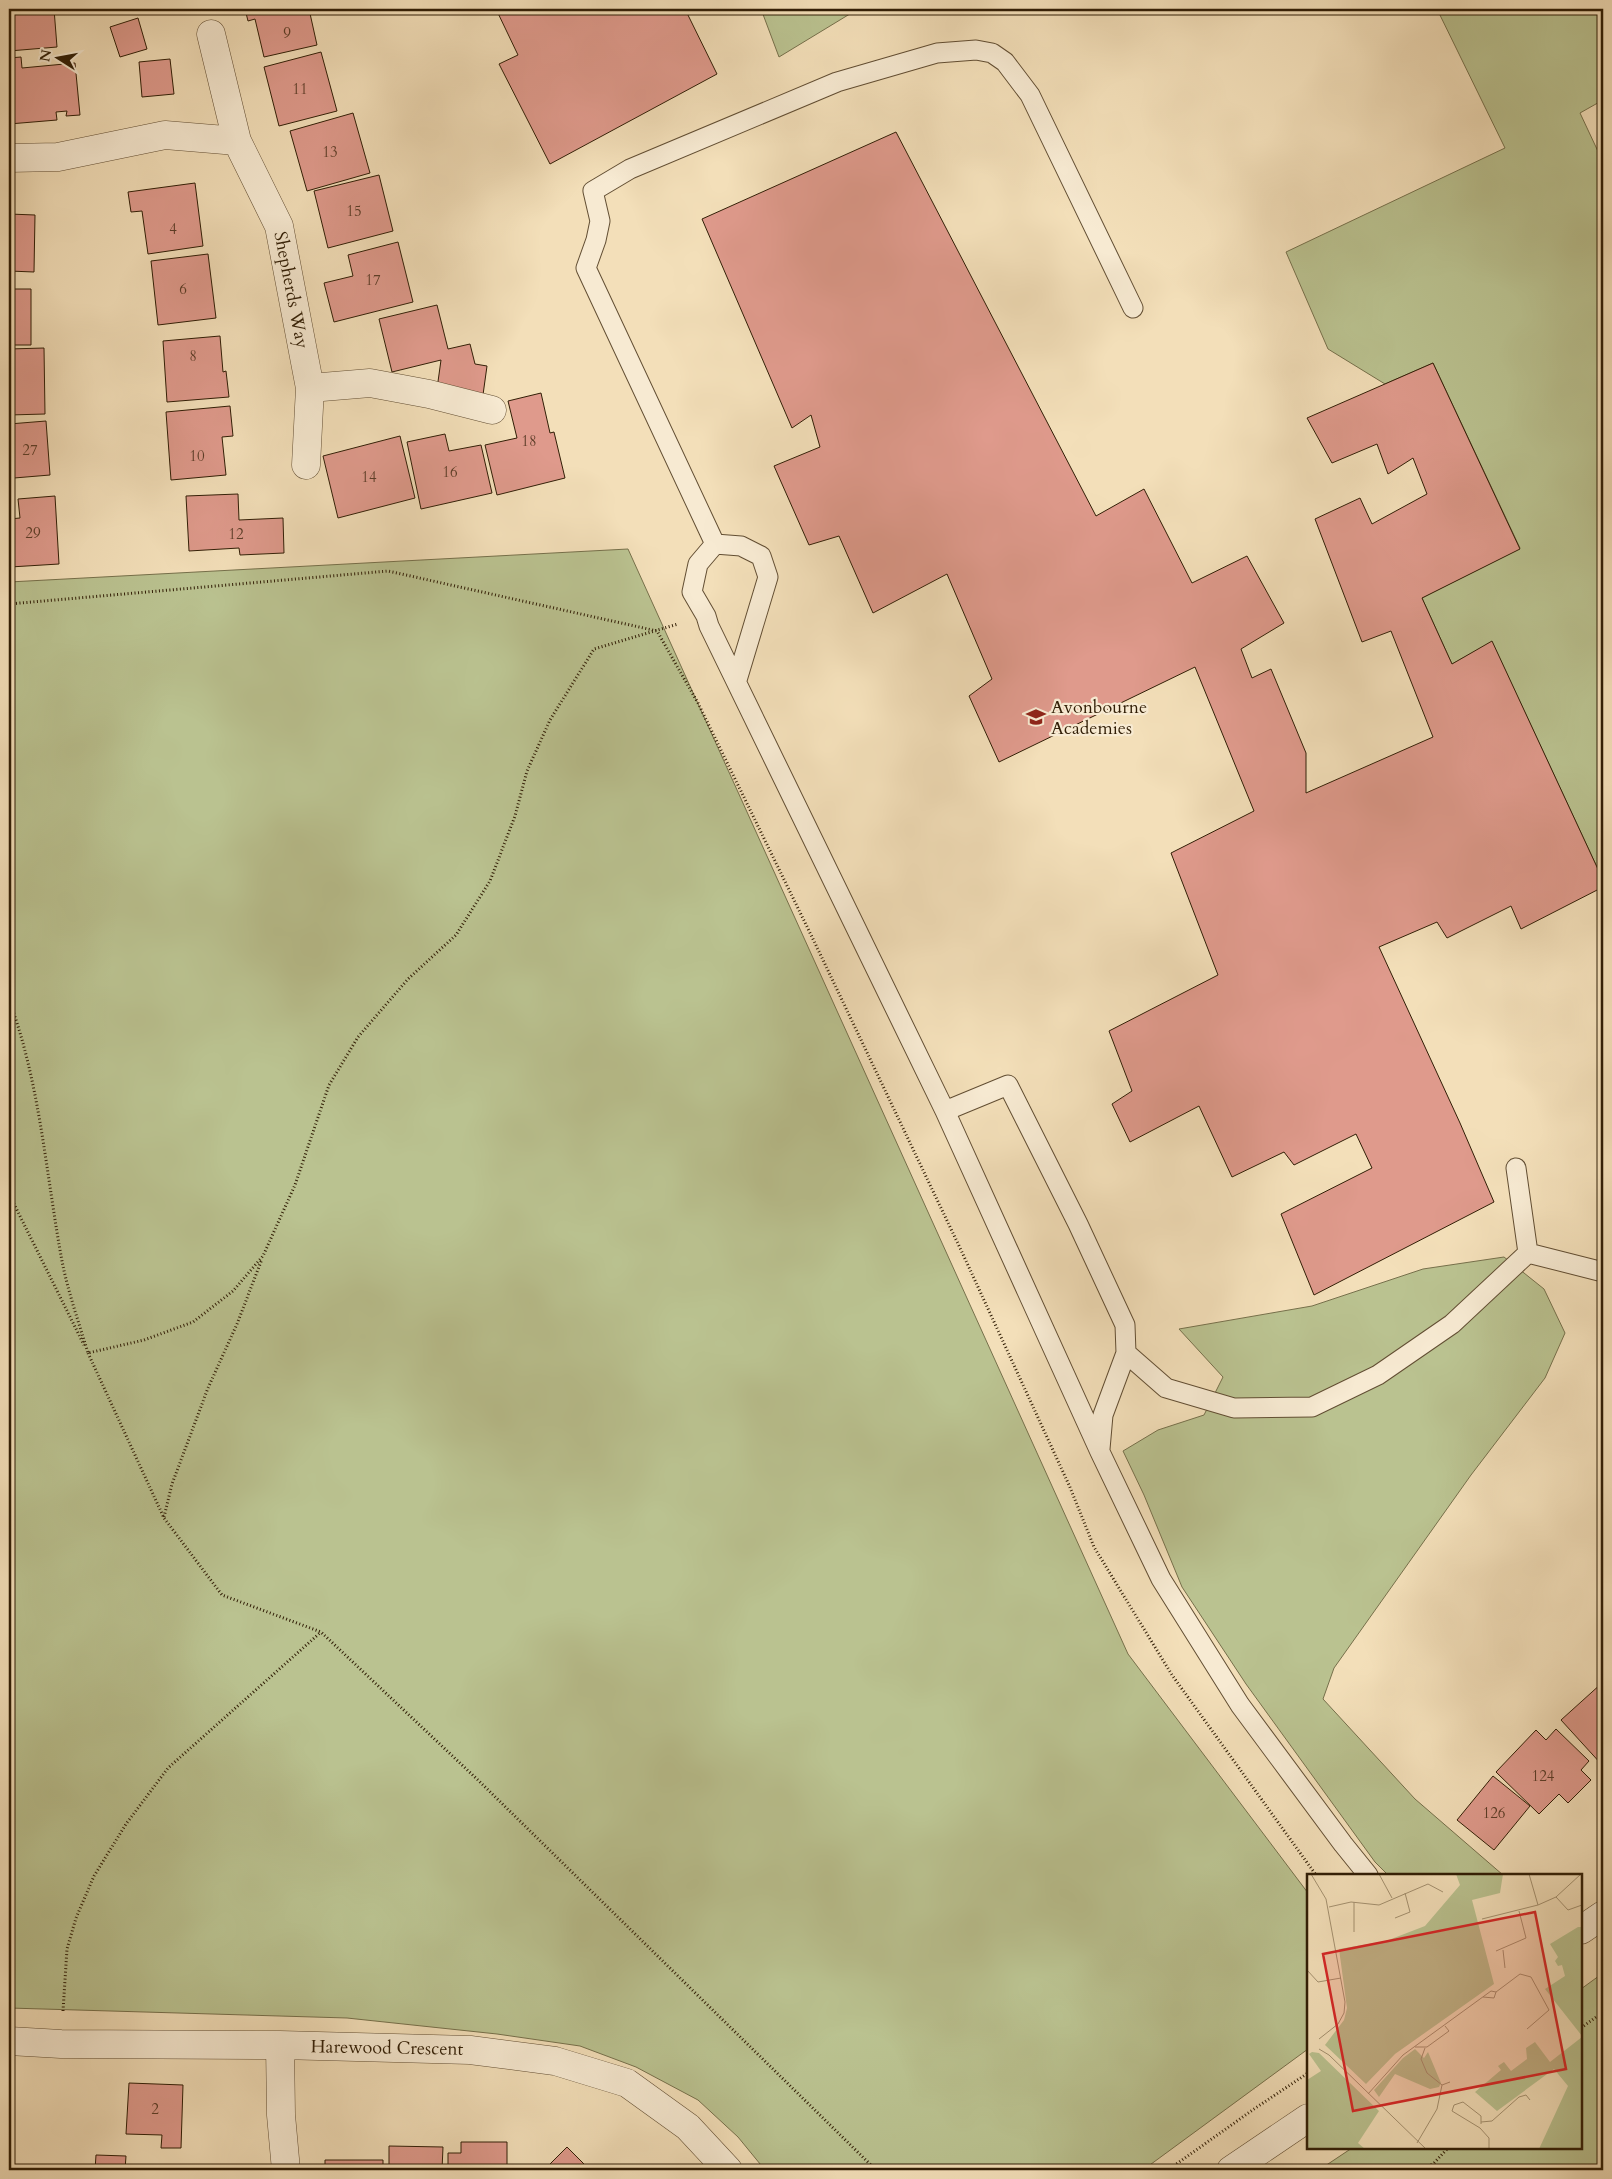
<svg xmlns="http://www.w3.org/2000/svg" width="1612" height="2179" viewBox="0 0 1612 2179" font-family="Cardo,serif">
  <style>
    .green { fill: #bac290; stroke: #76704b }
    .building { fill: #df9a8c; stroke: #311e06 }
    .lines { fill: none; stroke-linecap: round; stroke-linejoin: round }
    .service-casing { stroke: #624e33; stroke-width: 21 }
    .minor-casing { stroke: #624e33; stroke-width: 29 }
    .tertiary-casing { stroke: #624e33; stroke-width: 29 }
    .path { stroke: #311e06; stroke-width: 3; stroke-dasharray: 1 2.5; stroke-linecap: butt }
    .service { stroke: #f7ead2; stroke-width: 19 }
    .minor { stroke: #f7ead2; stroke-width: 28 }
    .tertiary { stroke: #f7ead2; stroke-width: 28 }
    .labels { text-anchor: middle; dominant-baseline: central; stroke-width: 4.5; stroke-linejoin: round; paint-order: stroke }
    .number-label { font-size: 15px; fill: #5c3d28 }
    .street-label { font-size: 18px; fill: #311e06; stroke: #f7ead2 }
    .poi-label { font-size: 18px; fill: #311e06; stroke: #f7ead2; text-anchor: start }
    .inset-road { fill: none; stroke: #a59271; stroke-width: 1 }
    .view { fill: #d62828; fill-opacity: 0.15; stroke: #d62828; stroke-width: 2.5 }
    .inset-edge { fill: none; stroke: #311e06; stroke-width: 2.5 }
  </style>
  <rect width="100%" height="100%" fill="#f3dfb9"/>
  <filter id="stains"><feTurbulence type="fractalNoise" baseFrequency=".004" numOctaves="4"/><feColorMatrix values="0 0 0 0 .2 0 0 0 0 .09 0 0 0 0 .02 0 0 0 .5 -.17"/></filter>
  <radialGradient id="worn" r=".72"><stop offset=".6" stop-color="#630" stop-opacity="0"/><stop offset="1" stop-color="#630" stop-opacity=".3"/></radialGradient>
  <path class="green" d="M761 9H858L779 57Z
    M1437 9H1603V100L1580 113 1603 162V880L1492 642 1452 664 1422 598 1520 548 1433 363 1385 384 1328 349 1286 252 1505 148Z
    M628 549 1128 1654 1308 1893V2049L1143 2170H765L738 2137 698 2100 636 2067 580 2046 497 2034 347 2018 9 2008V582Z
    M1504 1257 1544 1289 1565 1333 1545 1378 1471 1475 1334 1668 1323 1699 1415 1799 1503 1875H1388L1375 1862 1246 1684 1182 1587 1144 1495 1123 1451 1158 1430 1204 1415 1223 1377 1179 1329 1312 1306 1423 1269Z
    M1603 1973V2170H1319L1352 2148H1581V1989Z"/>
  <path class="building" d="M9 9H54L57 47 9 51Z
    M245 9H309L317 45 264 57 255 19 248 21Z
    M496 9H685L717 74 550 164 499 64 518 55Z
    M138 18 147 49 120 57 110 27Z
    M321 52 337 111 279 126 264 67Z
    M21 57 22 68 75 63 80 115 66 116 67 111 56 112 57 120 9 124V58Z
    M170 59 174 94 142 97 139 62Z
    M353 113 370 173 307 191 290 131Z
    M896 132 1096 516 1144 489 1192 583 1247 556 1284 623 1241 649 1252 678 1271 669 1306 753V793L1433 737 1391 631 1362 642 1315 519 1360 498 1372 524 1427 494 1413 458 1388 474 1377 444 1332 463 1307 418 1433 363 1520 549 1422 598 1452 664 1492 641 1603 880V887L1521 929 1511 906 1447 938 1437 922 1379 947 1460 1123 1494 1202 1314 1295 1281 1214 1372 1168 1356 1134 1294 1165 1284 1152 1232 1177 1199 1106 1130 1142 1112 1104 1132 1091 1109 1031 1218 975 1171 853 1254 811 1195 667 999 762 969 696 992 679 947 574 873 613 839 536 809 545 774 466 820 447 811 415 792 428 702 219Z
    M379 175 393 231 328 248 314 191Z
    M195 183 203 246 148 254 142 211 131 212 128 192Z
    M9 214 35 215 34 272 9 271Z
    M398 242 413 302 334 322 324 283 353 276 348 255Z
    M208 254 216 318 158 325 151 261Z
    M9 289H31V345H9Z
    M437 305 448 349 470 344 475 364 487 366 482 402 436 396 441 360 392 372 379 319Z
    M220 336 223 372 226 371 229 397 167 402 163 341Z
    M44 348 45 414 9 415V349Z
    M541 393 550 433 554 432 565 478 497 495 485 445 517 438 508 401Z
    M230 406 233 436 222 437 226 475 171 480 166 412Z
    M46 421 50 475 14 478 9 424Z
    M445 434 449 451 481 445 492 493 421 509 407 442Z
    M400 436 415 498 338 518 323 456Z
    M238 494 239 520 283 518 284 553 240 555 239 548 189 551 186 496Z
    M55 496 59 564 10 567 9 519 20 518 18 499Z
    M1602 1683 1603 1684V1766L1561 1720Z
    M1556 1729 1589 1761 1581 1770 1591 1780 1568 1803 1559 1794 1539 1814 1496 1772 1536 1730 1546 1740Z
    M1493 1776 1530 1806 1494 1850 1457 1820Z
    M129 2083 183 2085 181 2148H161L162 2135 126 2134Z
    M461 2142H507V2170H448V2153H461Z
    M389 2146 443 2147 442 2170H389Z
    M567 2147 590 2170H544Z
    M96 2155 126 2156 125 2170H95Z
    M325 2160H383V2170H325Z"/>
  <g class="lines">
    <defs>
      <path id="service" d="M715 544 586 268 596 240 600 221 593 191 630 169 837 82 937 53 976 50 992 53 1005 62 1030 95 1133 308
        M737 680 768 577 761 556 741 546 715 544 698 564 692 592 706 616 709 626 945 1111 1100 1452 1161 1579 1240 1705 1343 1844 1368 1875
        M945 1111 1008 1085 1078 1224 1125 1325 1126 1353 1103 1415 1100 1449
        M1528 1253 1603 1272
        M1126 1353 1166 1388 1234 1408 1312 1407 1378 1375 1452 1324 1528 1253 1516 1168"/>
      <path id="minor" d="M211 34 237 141
        M9 158 58 157 165 135 237 141 279 226 310 388 306 465
        M310 388 370 383 429 394 492 410
        M9 2041 61 2044 280 2045 470 2050 555 2061 627 2083 688 2127 728 2170
        M280 2045 281 2115 286 2170"/>
      <path id="tertiary" d="M1581 1930 1603 1915
        M1231 2170 1308 2118"/>
    </defs>
    <use href="#service" class="service-casing"/>
    <use href="#minor" class="minor-casing"/>
    <use href="#tertiary" class="tertiary-casing"/>
    <path class="path" d="M9 604 388 571 657 631 698 703 813 939 961 1250 1069 1485 1094 1547 1172 1675 1316 1875
      M9 1000C40 1082 46 1175 62 1261 68 1292 79 1323 88 1353L144 1340 193 1322 233 1291 263 1256 295 1185 329 1085 358 1037 408 979 456 935 490 881 515 816 527 771 550 720 594 649 678 624
      M9 1194 84 1345
      M88 1353 164 1518 222 1595 321 1632 479 1781 876 2170
      M164 1517 172 1484 208 1388 237 1324 262 1259
      M63 2011 67 1949 76 1918 94 1876 126 1824 168 1768 321 1632
      M1581 2028 1603 2012
      M1168 2170 1254 2109 1308 2073
      M1422 2170 1434 2163 1448 2148"/>
    <use href="#service" class="service"/>
    <use href="#minor" class="minor"/>
    <use href="#tertiary" class="tertiary"/>
  </g>
  <defs>
    <symbol id="school-bare" viewBox="-9 -9 18 18"><path d="M0-5L7-2L0 1L-7-2ZM-4 1L0 2.5L4 1V4Q0 6-4 4Z" fill="#8f2418" stroke="#f7ead2" stroke-width="2.5" paint-order="stroke"/></symbol>
  </defs>
  <g fill-rule="evenodd">
    <use href="#school-bare" x="1022" y="703" width="28" height="28"/>
  </g>
  <g class="labels">
    <g class="number-label">
      <text x="287" y="33">9</text>
      <text x="300" y="89">11</text>
      <text x="330" y="152">13</text>
      <text x="354" y="211">15</text>
      <text x="173" y="229">4</text>
      <text x="373" y="280">17</text>
      <text x="183" y="289">6</text>
      <text x="193" y="356">8</text>
      <text x="529" y="441">18</text>
      <text x="30" y="450">27</text>
      <text x="197" y="456">10</text>
      <text x="450" y="472">16</text>
      <text x="369" y="477">14</text>
      <text x="33" y="533">29</text>
      <text x="236" y="534">12</text>
      <text x="1543" y="1776">124</text>
      <text x="1494" y="1813">126</text>
      <text x="155" y="2109">2</text>
    </g>
    <g class="street-label">
      <text transform="translate(291 290) rotate(79)">Shepherds Way</text>
      <text transform="translate(387 2048) rotate(1)">Harewood Crescent</text>
    </g>
    <g class="poi-label">
      <text x="1051" y="707">Avonbourne<tspan x="1051" dy="21">Academies</tspan></text>
    </g>
  </g>
  <g transform="translate(1307 1874)">
    <rect width="275" height="275" fill="#f3dfb9"/>
    <path d="M149 0H196L193 19 165 26 187 110 88 180 59 210 18 171 37 146 40 134 32 75 79 67 118 52 153 11ZM271 53H275V162L238 115 258 102 255 91 251 92 248 87 251 83 243 70ZM275 163V275H232L261 212 247 195 190 237 168 218 194 196 191 192 197 188 204 197 220 185 219 174 228 168 243 188ZM108 175 117 184 121 178 134 209 132 213 123 215 88 200 72 223 67 216 96 184ZM5 178 12 179 72 237 51 269 58 275H0V206L14 197 2 180Z" fill="#bac290"/>
    <path class="inset-road" d="M4 0 19 25 38 128 37 139 31 150 12 165M72 0 85 24M222 0 231 31M249 23 261 36 275 31M47 28V58M22 33 44 28 72 31 121 10 136 18M88 44 103 38 98 19M175 45 231 31 249 23 274 0M196 76 198 94M189 77 219 64 212 37M0 96 11 108 34 104M189 118 213 100 224 103 242 136 220 155M108 173H120L142 157 138 152M118 174 114 185 120 199 135 211 143 208M12 175 22 181 119 275M61 220 96 181 184 117 189 118 187 124 176 123M147 231 145 237 173 254 182 264V275M147 231 156 228 174 242V250M174 248 185 247 212 223 219 221 223 226M110 269 130 235 135 211"/>
    <path class="view" d="M228 38 259 195 46 237 16 80Z"/>
    <rect width="275" height="275" class="inset-edge"/>
  </g>
  <rect width="1612" height="2179" fill="none" stroke="#f3dfb9" stroke-width="30"/>
  <rect x="10" y="10" width="1592" height="2159" fill="none" stroke="#311e06" stroke-width="2.5"/>
  <rect x="15" y="15" width="1582" height="2149" fill="none" stroke="#311e06"/>
  <g transform="translate(58 58) rotate(281)" stroke="#f7ead2" stroke-width="4" paint-order="stroke">
  <path d="M0-4L9 19L0 12L-9 19Z" fill="#311e06"/>
  <text y="-8" font-size="14" font-weight="bold" text-anchor="middle" fill="#311e06">N</text>
  </g>
  <rect width="100%" height="100%" filter="url(#stains)"/>
  <rect width="100%" height="100%" fill="url(#worn)"/>
</svg>
